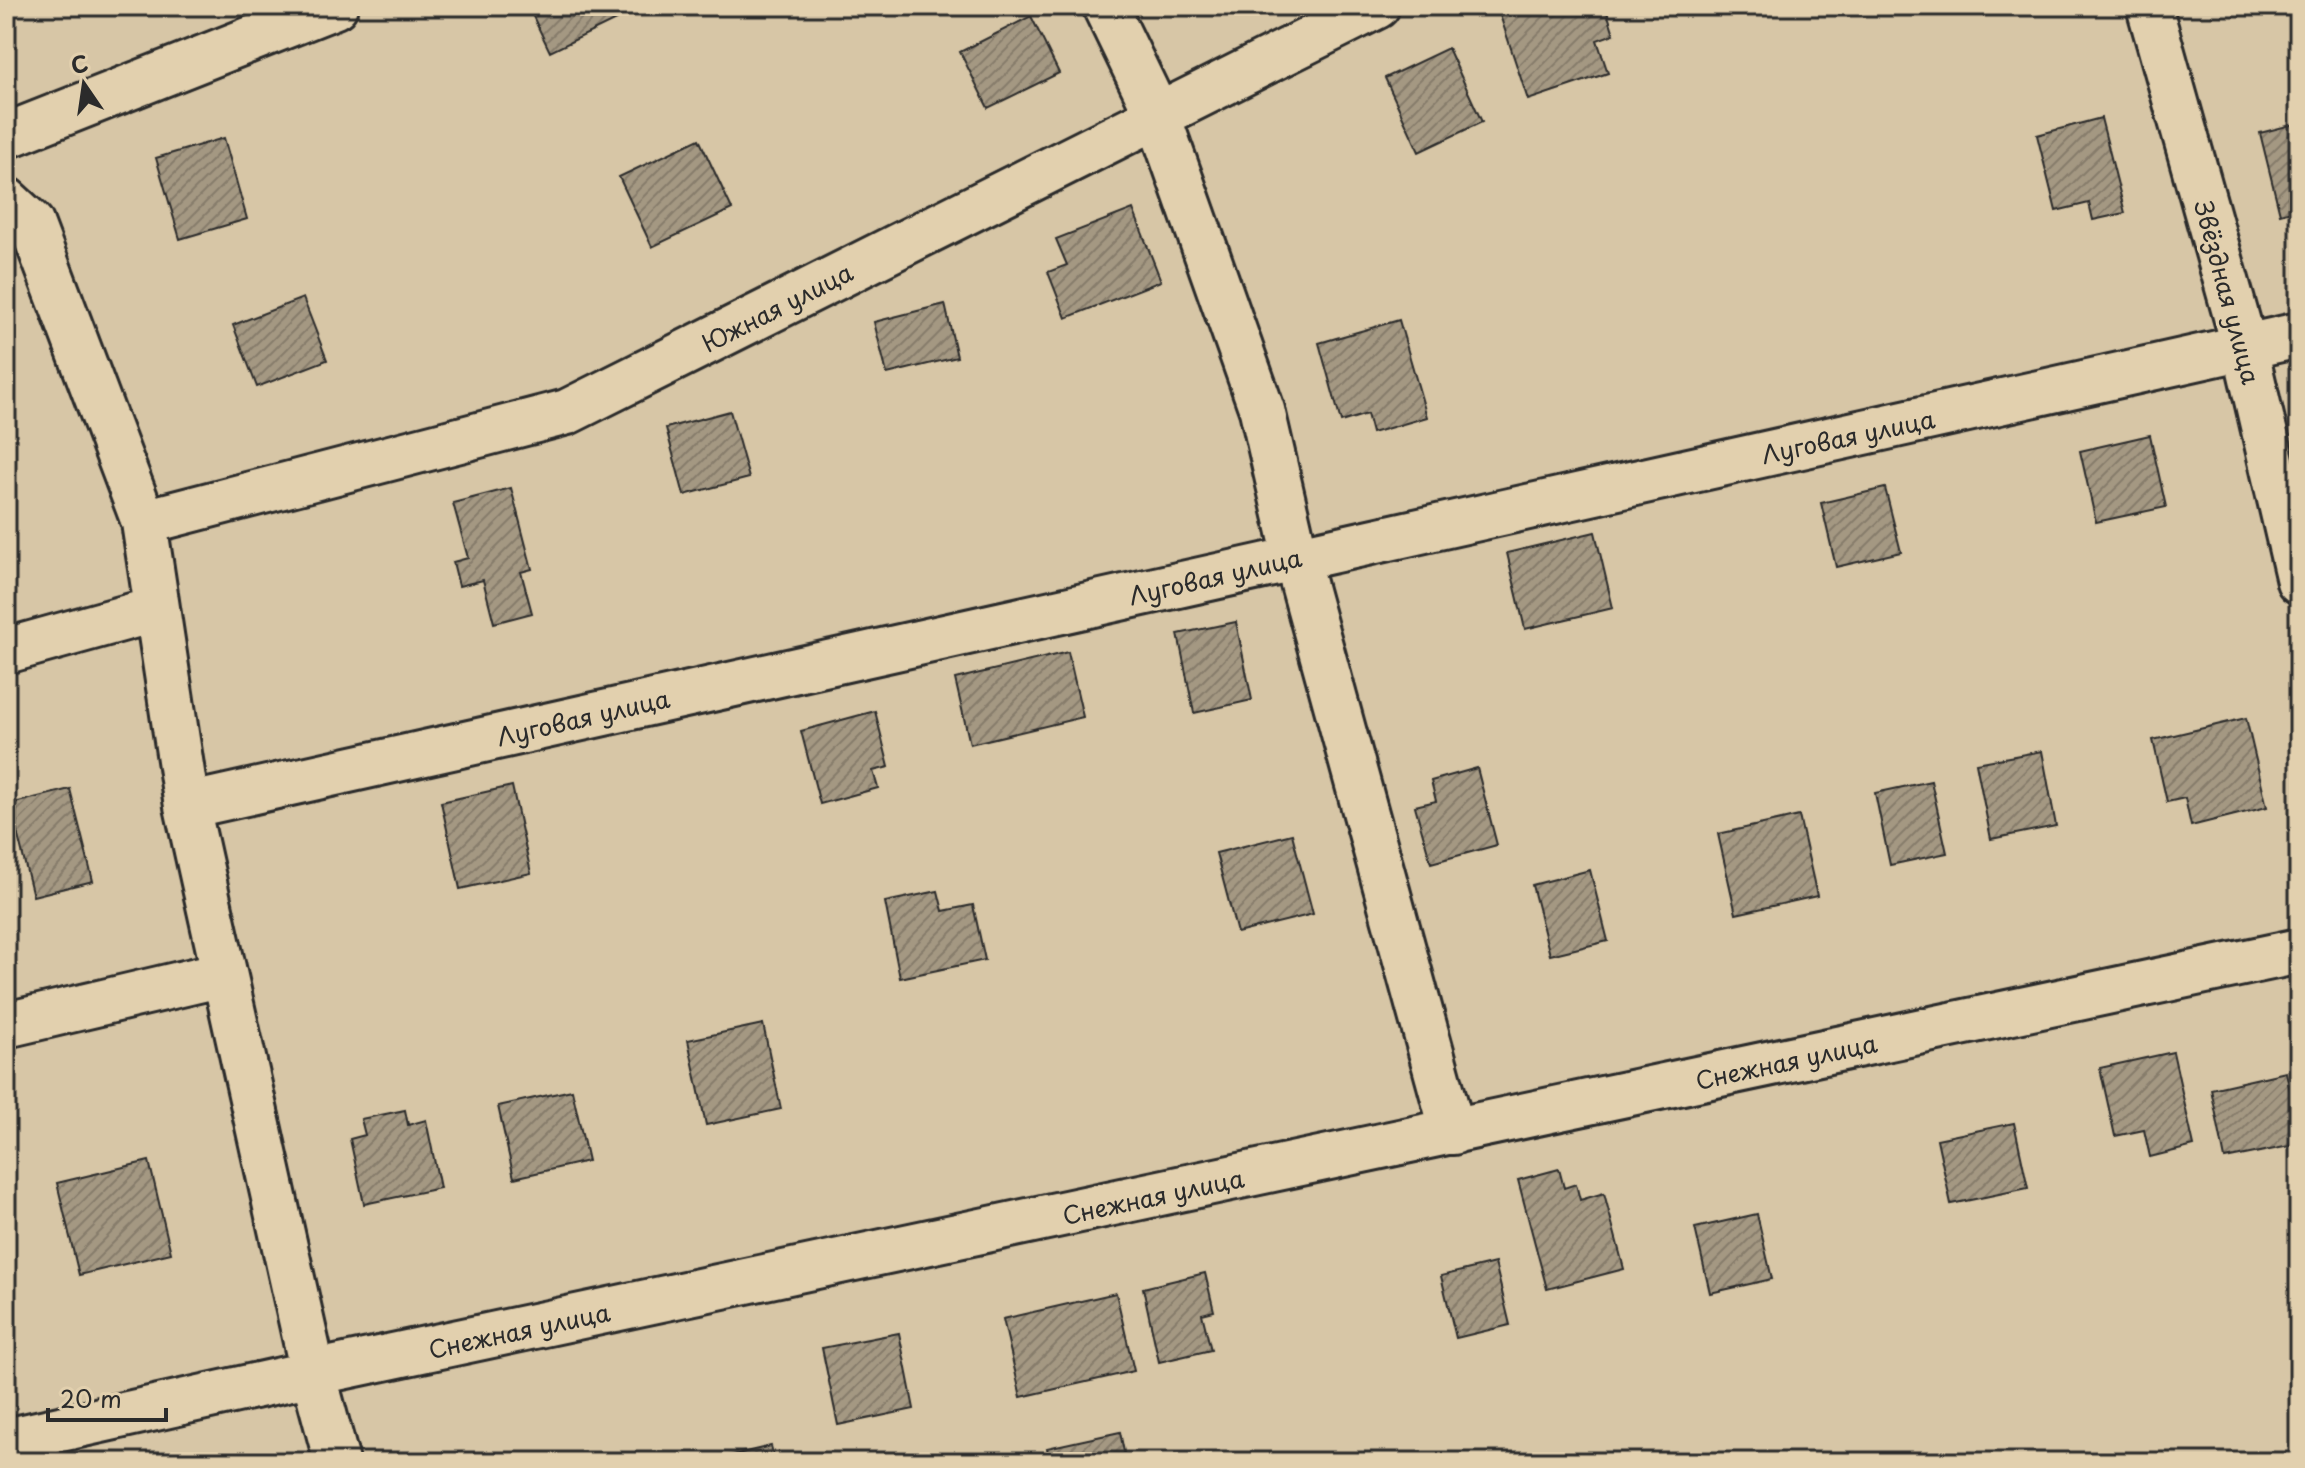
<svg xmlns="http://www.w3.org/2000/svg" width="2305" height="1468" viewBox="0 0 2305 1468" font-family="'Playpen Sans',sans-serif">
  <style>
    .building { fill: url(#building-hatch); stroke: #2b2b2b; stroke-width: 2 }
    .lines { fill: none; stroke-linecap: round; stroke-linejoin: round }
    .minor-casing { stroke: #2b2b2b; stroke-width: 50 }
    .minor { stroke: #e2d0ae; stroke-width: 44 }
    .labels { text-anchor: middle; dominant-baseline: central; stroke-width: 6; stroke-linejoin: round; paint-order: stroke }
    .street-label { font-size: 24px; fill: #2b2b2b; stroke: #e2d0ae }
  </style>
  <defs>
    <pattern id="building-hatch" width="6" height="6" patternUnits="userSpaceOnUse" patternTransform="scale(2)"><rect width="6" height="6" fill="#a49882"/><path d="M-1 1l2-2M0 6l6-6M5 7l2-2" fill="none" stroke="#867c6b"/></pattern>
  </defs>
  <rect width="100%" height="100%" fill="#d7c6a6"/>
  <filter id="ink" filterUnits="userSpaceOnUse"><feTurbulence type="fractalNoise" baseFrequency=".0125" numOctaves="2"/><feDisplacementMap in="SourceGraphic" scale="16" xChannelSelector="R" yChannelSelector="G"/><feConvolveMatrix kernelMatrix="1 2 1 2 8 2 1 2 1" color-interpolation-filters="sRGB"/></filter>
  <g filter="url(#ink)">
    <path class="building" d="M528 6H622L626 15 550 52Z
      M1497 6H1605L1614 34 1597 40 1608 73 1528 100Z
      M1031 16 1059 73 988 108 960 52Z
      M1448 48 1482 122 1419 152 1385 78Z
      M2101 118 2125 213 2093 220 2089 203 2056 211 2037 135Z
      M2299 123V209L2280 214 2260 133Z
      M224 138 247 219 180 239 156 158Z
      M699 139 732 209 652 247 619 177Z
      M1133 209 1161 281 1066 318 1048 272 1067 265 1056 239Z
      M303 298 327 360 257 387 233 325Z
      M945 304 957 357 887 374 874 322Z
      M1399 320 1427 417 1372 433 1367 414 1341 422 1319 343Z
      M730 411 749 478 684 495 666 428Z
      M2150 435 2166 507 2096 522 2080 451Z
      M511 488 532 569 521 572 532 613 494 623 483 580 459 586 453 562 468 558 453 503Z
      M1885 488 1901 552 1836 567 1821 503Z
      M1595 532 1613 608 1525 629 1507 553Z
      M1236 622 1252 700 1194 713 1178 634Z
      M1068 652 1083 717 970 744 955 679Z
      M875 711 889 767 873 771 878 788 820 804 801 731Z
      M2246 718 2267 807 2191 826 2185 798 2167 802 2153 740Z
      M2042 751 2056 826 1991 839 1976 763Z
      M1477 768 1497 845 1431 863 1415 806 1436 801 1431 781Z
      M1931 781 1947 853 1890 865 1875 793Z
      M512 786 531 873 460 889 441 802Z
      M70 789 93 881 33 896 10 804Z
      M1799 816 1817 896 1736 914 1718 834Z
      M1292 834 1313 914 1237 933 1216 853Z
      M1590 870 1608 941 1550 955 1532 885Z
      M938 891 943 911 973 905 985 960 900 978 885 902Z
      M763 1024 781 1109 706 1125 688 1040Z
      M2173 1052 2194 1146 2150 1157 2144 1130 2115 1136 2100 1068Z
      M2286 1072 2299 1132V1144L2225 1159 2211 1089Z
      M572 1090 588 1161 514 1178 498 1106Z
      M405 1110 408 1125 426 1120 440 1188 364 1204 350 1139 365 1135 361 1119Z
      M2014 1123 2028 1188 1951 1204 1937 1139Z
      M149 1161 171 1253 79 1275 57 1183Z
      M1559 1169 1564 1188 1576 1184 1580 1200 1604 1193 1624 1269 1547 1289 1518 1180Z
      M1757 1214 1772 1279 1710 1293 1695 1228Z
      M1495 1263 1510 1325 1456 1338 1441 1276Z
      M1205 1273 1214 1311 1202 1314 1211 1350 1159 1362 1143 1288Z
      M1116 1293 1134 1371 1021 1397 1003 1319Z
      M899 1333 914 1409 838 1425 822 1348Z
      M1120 1432 1126 1462H1050L1047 1448Z
      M771 1446 775 1462H713L712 1460Z"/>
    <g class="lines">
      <defs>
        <path id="minor" d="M1105 6 1158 116 1262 410 1296 558 1453 1132
          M2149 6 2245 348 2299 581
          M6 136 335 6
          M6 200 31 223 144 522 187 806 313 1373 337 1462
          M144 522 567 412 1377 6
          M6 651 157 609
          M187 806 2299 335
          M6 1025 223 974
          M6 1441 313 1373 2299 951"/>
      </defs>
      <use href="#minor" class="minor-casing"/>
      <use href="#minor" class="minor"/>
    </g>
  </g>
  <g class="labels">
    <g class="street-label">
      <text transform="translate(2228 292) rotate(75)">Звёздная улица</text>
      <text transform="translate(777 307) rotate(-27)">Южная улица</text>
      <text transform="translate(1848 436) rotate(-12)">Луговая улица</text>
      <text transform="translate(1215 576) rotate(-13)">Луговая улица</text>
      <text transform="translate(583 717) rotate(-13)">Луговая улица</text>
      <text transform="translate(1786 1061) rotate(-12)">Снежная улица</text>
      <text transform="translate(1153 1196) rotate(-12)">Снежная улица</text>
      <text transform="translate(519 1330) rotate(-12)">Снежная улица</text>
    </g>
  </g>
  <rect width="2305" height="1468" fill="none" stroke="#e2d0ae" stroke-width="32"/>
  <rect x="16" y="16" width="2273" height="1436" fill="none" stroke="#2b2b2b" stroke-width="3" filter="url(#ink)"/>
  <g transform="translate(84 84) rotate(347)" stroke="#e2d0ae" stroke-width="6" paint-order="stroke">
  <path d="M0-6L14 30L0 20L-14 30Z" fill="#2b2b2b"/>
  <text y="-12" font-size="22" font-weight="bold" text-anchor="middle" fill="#2b2b2b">С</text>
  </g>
  <path d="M48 1408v12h118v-12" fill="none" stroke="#2b2b2b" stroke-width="4"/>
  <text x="60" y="1408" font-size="24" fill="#2b2b2b" stroke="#e2d0ae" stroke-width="6" paint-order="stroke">20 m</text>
</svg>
